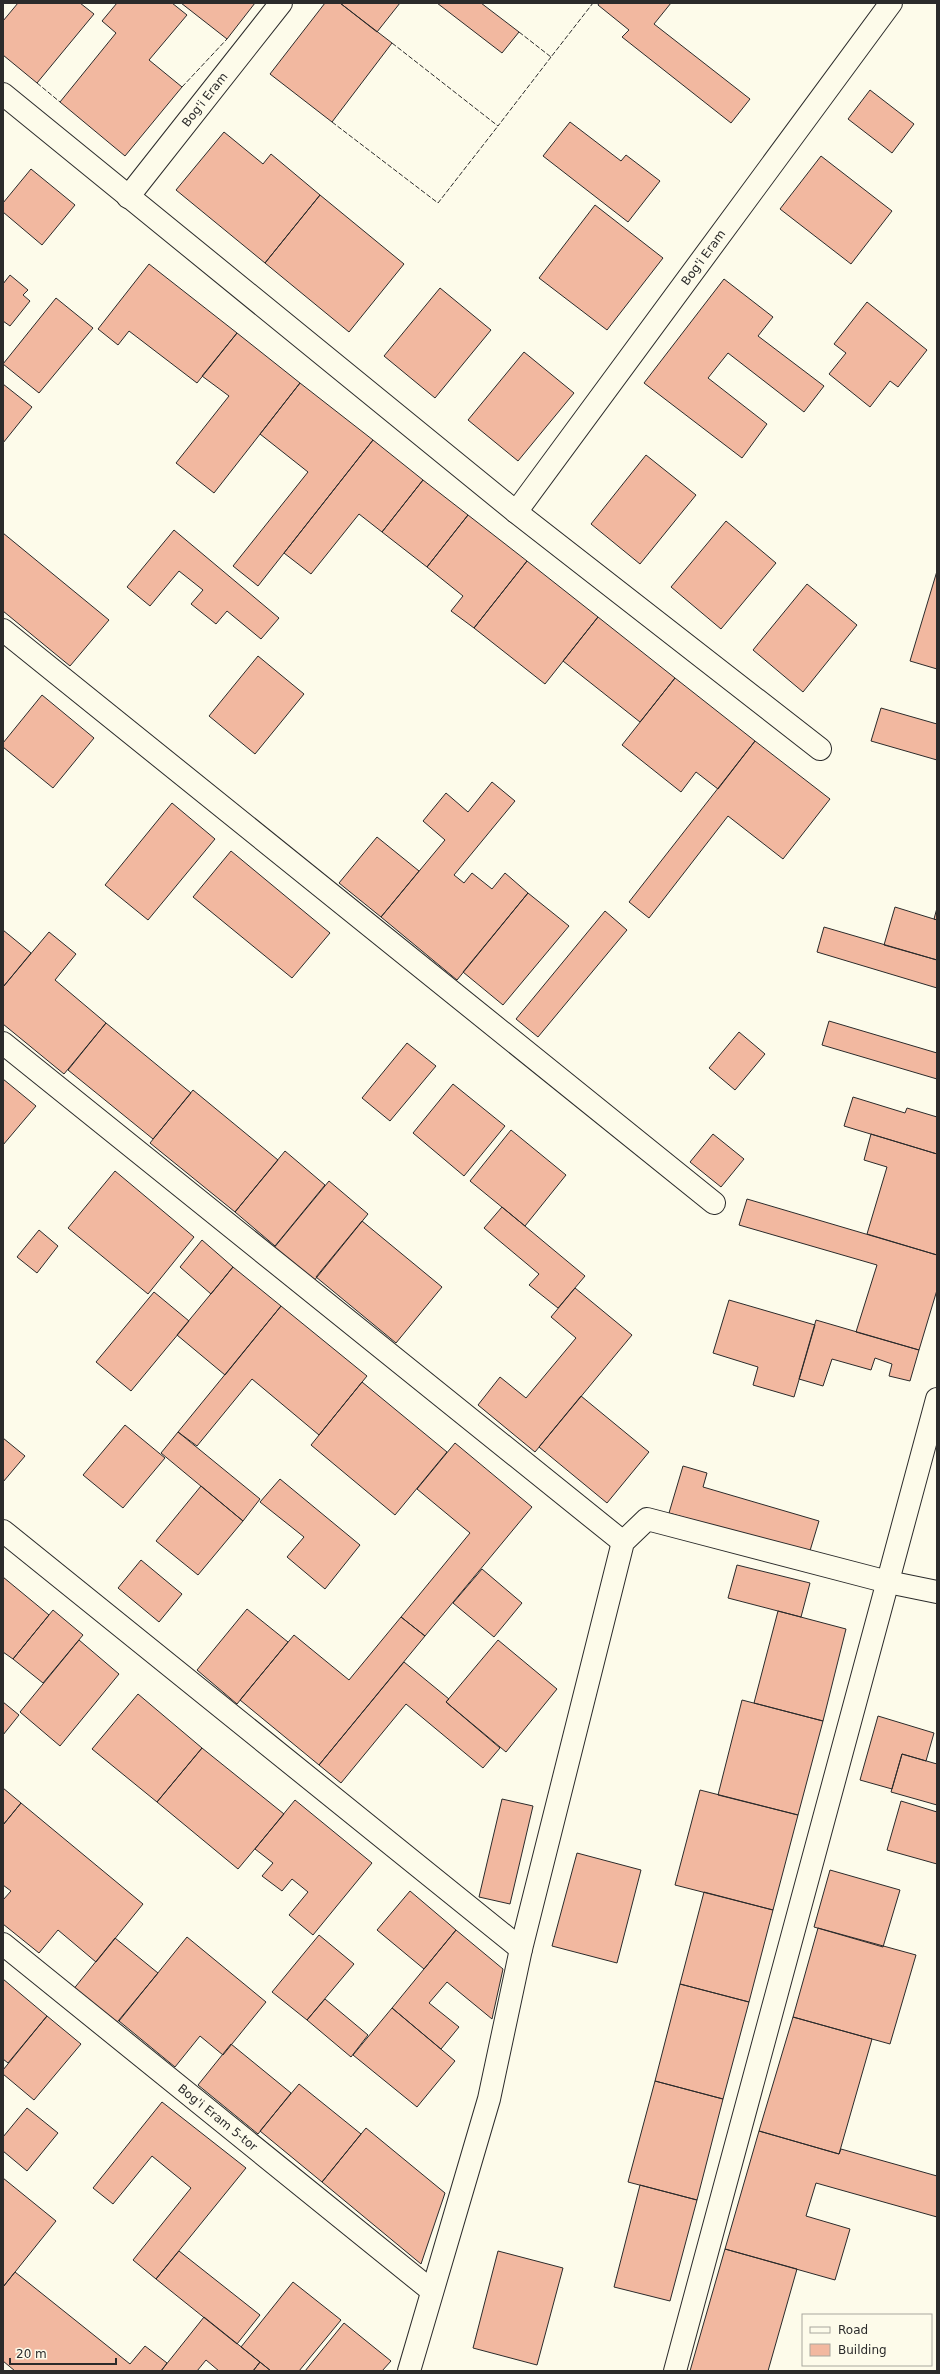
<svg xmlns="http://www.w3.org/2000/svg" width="940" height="2374" viewBox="0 0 940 2374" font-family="'DejaVu Sans',sans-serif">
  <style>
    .building { fill: #f2b8a0; stroke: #2b2b2b }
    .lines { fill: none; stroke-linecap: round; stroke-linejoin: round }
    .street-casing { stroke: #2b2b2b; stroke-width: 24 }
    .street { stroke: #fdfbea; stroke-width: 22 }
    .fence { stroke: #2b2b2b; stroke-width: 1; stroke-dasharray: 5 2; stroke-linecap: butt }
    .labels { text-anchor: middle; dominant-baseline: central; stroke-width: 3; stroke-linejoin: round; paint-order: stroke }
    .street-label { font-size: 12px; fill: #2b2b2b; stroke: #fdfbea }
  </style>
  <rect width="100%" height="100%" fill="#fdfbea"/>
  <path class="building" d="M18 3H80L94 14 37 83 3 55V21Z
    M117 3H172L187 15 149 60 182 87 125 156 60 102 116 33 102 21Z
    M181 3H255L227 39Z
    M325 3H340L392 43 332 122 270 74Z
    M340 3H400L377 32Z
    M437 3H481L519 32 502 53Z
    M599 3H671L654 24 750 99 731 123 622 37 629 30 598 5Z
    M870 90 914 124 892 153 848 119Z
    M570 122 621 161 626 155 660 181 628 222 543 156Z
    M224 132 263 164 271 154 320 195 265 263 176 190Z
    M821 156 892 211 851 264 780 209Z
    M31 169 75 205 42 245 3 212V203Z
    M320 195 404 264 349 332 265 263Z
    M595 205 663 258 607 330 539 278Z
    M149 264 237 333 197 383 129 331 118 345 98 329Z
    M10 275 28 290 23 295 30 301 10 326 3 321V284Z
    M724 279 773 317 758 336 824 386 804 412 728 353 708 378 767 424 742 458 644 383Z
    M440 288 491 330 435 398 384 356Z
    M56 298 93 328 39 393 3 364Z
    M867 302 927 350 898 387 890 381 870 407 829 374 846 353 834 344Z
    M237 333 300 383 214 493 176 463 229 396 202 376Z
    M524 352 574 393 518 461 468 420Z
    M300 383 373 440 258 586 233 566 308 472 260 434Z
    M3 384 32 407 3 443Z
    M373 440 423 480 382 532 359 514 311 574 284 553Z
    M646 455 696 495 640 564 591 524Z
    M423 480 468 515 427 567 382 532Z
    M468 515 527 561 474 628 451 611 463 596 427 567Z
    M726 521 776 563 721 629 671 587Z
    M174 530 279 618 261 639 227 611 216 624 191 604 203 590 179 571 150 606 127 587Z
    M3 533 109 620 70 666 3 611Z
    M527 561 598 617 545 684 474 628Z
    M937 571V669L910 661Z
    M807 584 857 625 803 692 753 650Z
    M598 617 675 678 640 722 563 661Z
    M258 656 304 694 255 754 209 716Z
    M675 678 755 741 718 789 696 772 681 792 622 745Z
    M42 695 94 738 53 788 3 747V743Z
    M881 708 937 724V760L871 741Z
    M755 741 830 799 783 859 728 816 649 918 629 902Z
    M492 782 515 801 454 875 464 883 472 873 492 889 505 873 528 893 457 980 381 917 445 840 423 821 446 793 468 812Z
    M172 803 215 839 148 920 105 885Z
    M377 837 419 871 381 917 339 883Z
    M231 851 330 933 292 978 193 897Z
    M528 893 569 926 503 1005 463 972Z
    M895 907 937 920V960L884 945Z
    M937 908V920L934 919Z
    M605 911 627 930 538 1037 516 1019Z
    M824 927 937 960V988L817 952Z
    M3 930 31 953 3 987Z
    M49 932 76 954 55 980 106 1023 64 1074 3 1024V987Z
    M829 1021 937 1053V1079L822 1045Z
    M106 1023 191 1093 153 1139 68 1070Z
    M739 1032 765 1054 735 1090 709 1068Z
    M407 1043 436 1066 390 1121 362 1098Z
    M3 1079 36 1106 3 1145Z
    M453 1084 505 1126 464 1176 413 1133Z
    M193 1090 278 1160 235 1212 150 1143Z
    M853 1097 905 1113 907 1108 937 1117V1154L844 1126Z
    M511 1130 566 1175 525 1226 470 1181Z
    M713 1134 744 1159 721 1187 690 1162Z
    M871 1134 937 1154V1255L867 1234 887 1167 864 1160Z
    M285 1151 325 1185 275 1246 235 1212Z
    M115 1171 194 1237 148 1294 68 1228Z
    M329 1181 368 1214 313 1282 273 1249Z
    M747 1199 937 1255V1290L919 1350 856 1332 877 1265 739 1225Z
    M502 1207 585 1276 558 1308 529 1285 539 1274 484 1228Z
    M362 1221 442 1287 396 1343 316 1277Z
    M39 1230 58 1246 37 1273 17 1257Z
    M202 1240 233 1267 211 1294 180 1267Z
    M233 1267 281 1306 225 1375 177 1335Z
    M575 1288 632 1335 535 1452 478 1405 500 1377 526 1398 576 1338 551 1317Z
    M154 1292 189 1321 131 1391 96 1362Z
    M729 1300 815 1325 794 1397 753 1385 758 1367 713 1353Z
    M281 1306 367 1376 319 1435 252 1379 197 1446 178 1432Z
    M816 1320 919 1350 910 1381 889 1376 892 1364 875 1358 871 1370 832 1359 823 1386 799 1379Z
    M362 1382 447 1452 395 1515 311 1445Z
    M581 1396 649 1452 607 1503 539 1447Z
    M125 1425 165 1458 123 1508 83 1475Z
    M178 1432 260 1499 243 1521 161 1453Z
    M3 1438 25 1456 3 1482Z
    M455 1443 532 1507 425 1636 401 1617 470 1533 417 1489Z
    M683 1466 707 1473 703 1487 819 1521 809 1554 669 1513Z
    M280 1479 360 1545 325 1589 287 1557 304 1537 260 1502Z
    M201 1486 243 1521 198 1575 156 1541Z
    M141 1560 182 1594 159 1622 118 1588Z
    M737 1565 810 1583 801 1617 728 1598Z
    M482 1569 522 1603 494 1637 453 1603Z
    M3 1577 49 1615 13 1659 3 1652Z
    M247 1609 288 1642 237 1704 197 1670Z
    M53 1610 83 1635 43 1683 13 1659Z
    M778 1611 846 1629 823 1721 754 1703Z
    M401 1617 425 1636 319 1765 240 1700 294 1635 349 1680Z
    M79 1640 119 1674 60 1746 20 1712Z
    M498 1640 557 1689 506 1752 446 1702Z
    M404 1662 449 1699 446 1702 500 1748 483 1768 406 1704 341 1783 319 1765Z
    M138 1694 202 1748 157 1802 92 1749Z
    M742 1700 823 1721 798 1815 718 1795Z
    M3 1702 19 1715 3 1735Z
    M878 1716 934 1733 926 1761 902 1754 892 1789 860 1780Z
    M202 1748 284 1814 238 1869 157 1802Z
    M902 1754 937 1764V1805L891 1792Z
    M3 1788 21 1803 3 1825Z
    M700 1790 798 1815 773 1910 675 1885Z
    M502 1799 533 1806 510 1904 479 1897Z
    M295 1800 372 1863 313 1935 289 1915 308 1892 292 1879 282 1891 262 1876 273 1863 255 1849Z
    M901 1801 937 1812V1864L887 1850Z
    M21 1803 143 1904 96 1962 58 1930 39 1953 3 1924V1900L11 1891 3 1885V1825Z
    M577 1853 641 1870 617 1963 552 1946Z
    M830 1870 900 1890 883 1947 814 1927Z
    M410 1891 456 1930 424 1969 377 1930Z
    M704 1892 773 1910 749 2002 680 1984Z
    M818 1928 916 1955 890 2044 793 2017Z
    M456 1930 503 1969 492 2019 447 1982 429 2003 459 2027 441 2049 392 2008Z
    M319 1935 354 1964 307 2020 272 1992Z
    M187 1937 266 2002 223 2055 200 2036 175 2067 119 2021Z
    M115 1938 158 1973 114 2026 72 1991Z
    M3 1979 47 2016 8 2063 3 2059Z
    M680 1984 749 2002 723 2099 655 2081Z
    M325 1999 368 2035 351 2057 307 2020Z
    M392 2008 455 2061 417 2107 353 2055Z
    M47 2016 81 2044 34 2100 3 2074V2070Z
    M793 2017 872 2039 839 2154 759 2131Z
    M231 2044 291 2093 258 2134 198 2085Z
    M655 2081 723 2099 697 2200 628 2182Z
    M299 2084 361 2134 322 2182 260 2131Z
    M162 2102 246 2168 156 2279 133 2260 191 2188 152 2156 113 2204 93 2188Z
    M27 2108 58 2133 27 2171 3 2151V2137Z
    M366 2128 445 2193 421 2264 322 2182Z
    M759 2131 839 2154 841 2149 937 2176V2217L816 2183 806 2216 850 2229 835 2280 725 2249Z
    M3 2178 56 2221 3 2287Z
    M640 2185 697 2200 670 2301 614 2287Z
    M725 2249 797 2269 768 2371H690Z
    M179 2251 260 2315 237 2344 156 2279Z
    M498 2251 563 2268 537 2365 473 2348Z
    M15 2272 130 2364 145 2346 167 2363 161 2371H15L3 2361V2287Z
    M293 2282 341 2320 299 2371H271L241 2347Z
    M204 2317 260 2362 253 2371H219L206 2360 197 2371H161Z
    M344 2323 391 2361 382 2371H305Z
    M260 2362 271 2371H253Z"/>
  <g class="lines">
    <defs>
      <g id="street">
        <path d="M3 94 516 512 820 749"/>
        <path id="s1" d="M128 197 281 3"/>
        <path id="s2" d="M516 512 891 3"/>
        <path d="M3 630 714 1203"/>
        <path d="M3 1043 623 1542"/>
        <path d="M3 1531 521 1949"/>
        <path id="s3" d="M3 1944 432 2291"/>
        <path d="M409 2371 489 2099 521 1949 623 1542 647 1519 888 1582 937 1592"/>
        <path d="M675 2371 937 1399"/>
      </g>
    </defs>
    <use href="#street" class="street-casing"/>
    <use href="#street" class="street"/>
    <path class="fence" d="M519 32 551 57 593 3
      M392 43 498 126 551 57
      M37 83 60 102
      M182 87 227 39
      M332 122 438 203 498 126"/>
  </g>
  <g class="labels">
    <g class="street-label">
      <text stroke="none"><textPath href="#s1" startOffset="124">Bog'i Eram</textPath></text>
      <text stroke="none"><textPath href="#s2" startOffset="316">Bog'i Eram</textPath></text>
      <text stroke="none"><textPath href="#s3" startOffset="276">Bog'i Eram 5-tor</textPath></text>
    </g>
  </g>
  <rect width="940" height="2374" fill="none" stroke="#2b2b2b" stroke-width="8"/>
  <rect x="802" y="2314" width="130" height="52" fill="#fdfbea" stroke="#a9a89e"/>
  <rect x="810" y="2327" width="20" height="6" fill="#fdfbea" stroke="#a9a89e"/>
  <text x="838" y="2334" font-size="12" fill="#2b2b2b">Road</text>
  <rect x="810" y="2344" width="20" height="12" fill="#f2b8a0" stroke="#a9a89e"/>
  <text x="838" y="2354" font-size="12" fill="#2b2b2b">Building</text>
  <path d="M10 2358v6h106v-6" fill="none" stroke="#2b2b2b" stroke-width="2"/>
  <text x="16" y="2358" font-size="12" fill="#2b2b2b" stroke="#fdfbea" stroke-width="3" paint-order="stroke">20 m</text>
</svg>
